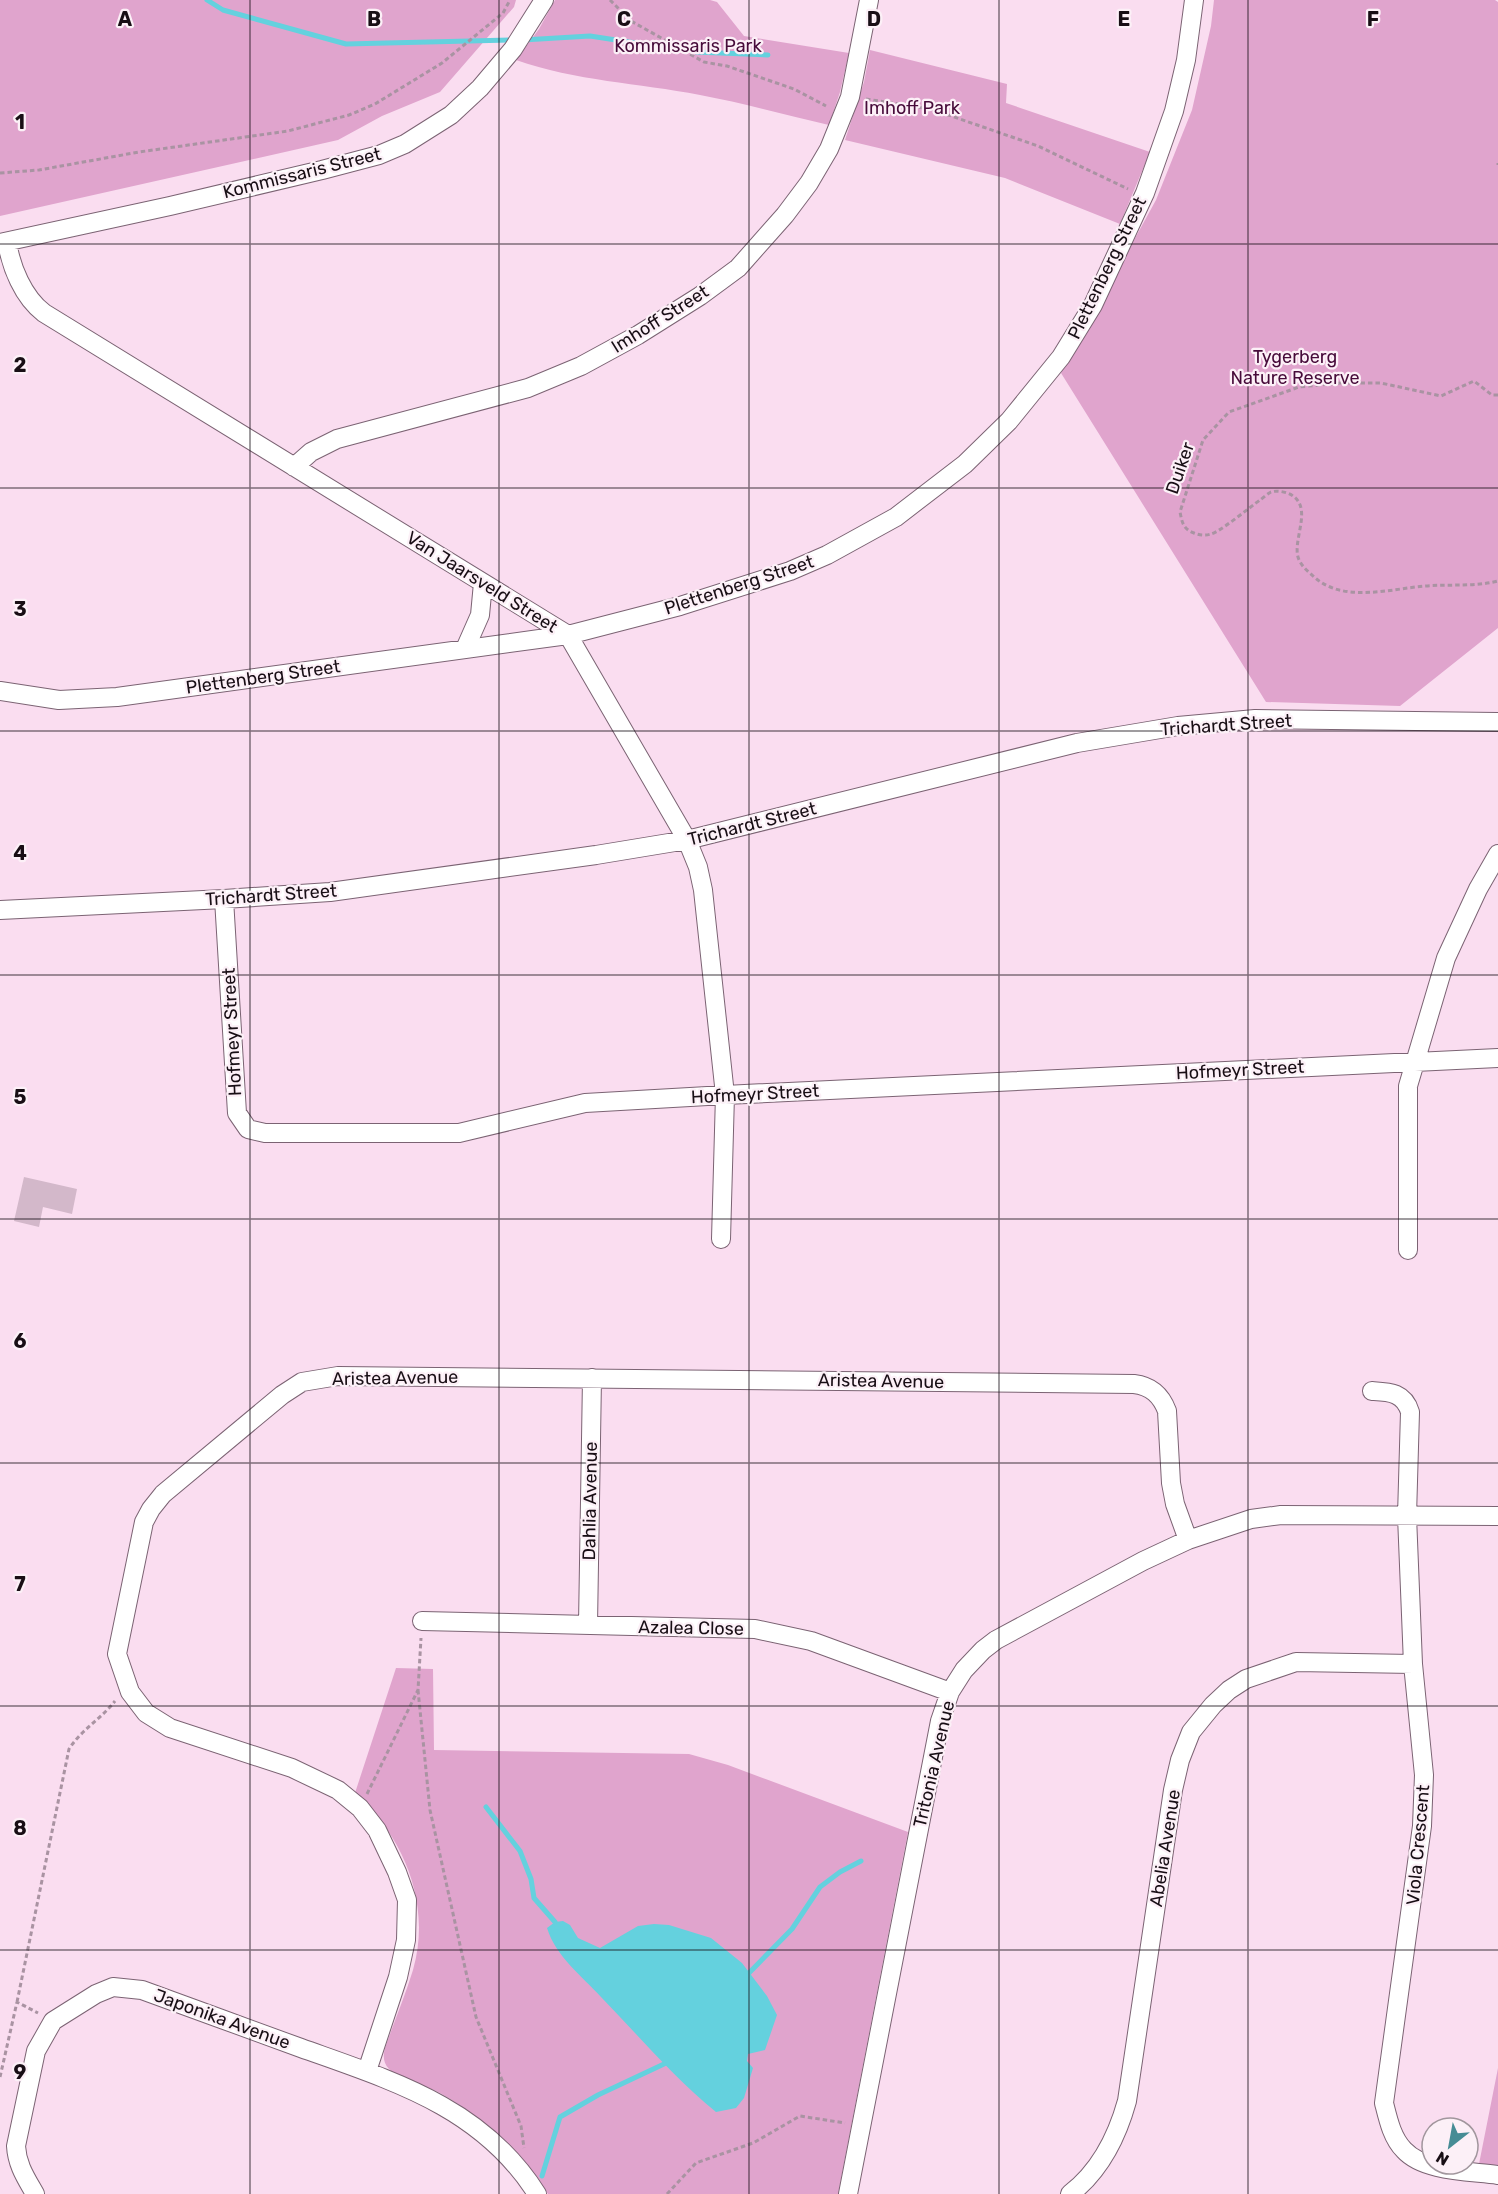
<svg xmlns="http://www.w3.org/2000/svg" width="1498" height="2194" viewBox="0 0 1498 2194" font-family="Rubik,sans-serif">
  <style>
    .green { fill: #e0a4cd }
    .water { fill: #64d1de }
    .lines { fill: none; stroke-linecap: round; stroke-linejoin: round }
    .stream { stroke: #64d1de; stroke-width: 5 }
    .building { fill: #d3b8ca }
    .street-casing { stroke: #7b6373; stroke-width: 20 }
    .path { stroke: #a993a2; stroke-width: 3; stroke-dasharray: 4.5 3; stroke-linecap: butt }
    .street { stroke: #fff; stroke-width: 18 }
    .grid { fill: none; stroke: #180e15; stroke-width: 1.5; stroke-opacity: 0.55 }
    .labels { text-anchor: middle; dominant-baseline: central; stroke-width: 4.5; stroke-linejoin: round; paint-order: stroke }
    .park-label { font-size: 18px; fill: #470b3a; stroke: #fcf0f7 }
    .street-label { font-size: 18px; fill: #180e15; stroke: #fcf0f7 }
    .grid-label { font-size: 20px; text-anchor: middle; font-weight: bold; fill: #180e15; stroke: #fcf0f7; stroke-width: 4.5; stroke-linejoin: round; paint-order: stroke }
  </style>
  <rect width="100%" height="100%" fill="#faddf0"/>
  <path class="green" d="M0 0H516L514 7 440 92 382 116 338 140 0 216Z
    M555 0H710L717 2 744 36 849 53 840 92 829 125C786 115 743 103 700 95 638 83 576 81 516 60L539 29Z
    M1214 0H1495L1498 2V628L1400 706 1266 702 1061 373 1156 200 1192 110 1211 26Z
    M870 50 1007 84 1006 103 1150 152 1120 224 1005 178 845 140 864 82Z
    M396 1668 433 1669 434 1750 689 1754 728 1765 908 1832 838 2194H548C521 2153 483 2117 440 2093 425 2085 400 2080 389 2069 383 2063 383 2055 385 2048 394 2022 405 1996 413 1970 432 1904 404 1837 355 1793Z
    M1498 2068V2166L1479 2164Z"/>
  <path class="water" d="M563 1921 570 1925 578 1938 600 1948 638 1926 654 1924 669 1925 711 1938 742 1963 767 1996 777 2015 765 2050 748 2054 747 2061 753 2068 744 2098 736 2108 716 2112C674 2078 639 2036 601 1997 582 1976 556 1957 547 1928L555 1922Z"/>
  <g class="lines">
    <path class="stream" d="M207 0 223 10 346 44 514 40
      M523 40 590 36 668 48
      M696 52 768 55
      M486 1807 520 1851 531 1879 534 1898 555 1922
      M749 1973 792 1929 820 1887 840 1872 861 1861
      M542 2176 560 2117 598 2095 664 2064"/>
  </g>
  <path class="building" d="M24 1177 77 1189 72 1214 43 1207 39 1227 14 1221Z"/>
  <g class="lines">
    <defs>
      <path id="street" d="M7 242C11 267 23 297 44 313L568 635 687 840 698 867 703 890 725 1095 721 1239
        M0 243 170 206 322 170 379 155 405 144 451 115 480 88 513 49 544 0
        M294 467 311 452 337 439 528 388 581 366 638 335 700 296 738 268 785 215 809 183 829 149 850 97 869 0
        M465 649 480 615 483 583
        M0 691 59 700 117 697 568 635 680 606 790 571 827 555 896 517 965 464 1009 421 1061 357 1093 305 1145 193 1174 111 1186 60 1194 0
        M224 899 237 1113 248 1129 265 1133H459L585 1103 725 1095 1498 1058
        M0 910 224 899 330 892 596 855 687 840 1077 743 1178 726 1255 719 1498 722
        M1408 1250V1086L1446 958 1478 889 1498 854
        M1372 1391C1389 1392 1404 1392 1410 1412L1407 1516 1413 1664 1424 1775 1422 1826 1384 2103C1388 2119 1392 2138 1404 2150 1424 2172 1470 2171 1498 2175
        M422 1621 755 1629 811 1641 950 1692
        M588 1625 592 1378
        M367 2071 398 1977 406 1940 407 1900 397 1872 377 1830 360 1808 338 1790 292 1768 170 1728 146 1713 130 1692 117 1654 144 1522 151 1509 163 1494 282 1395 302 1382 338 1376 1134 1384C1151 1386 1161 1395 1167 1411L1171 1483 1175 1504 1188 1540
        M35 2194C26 2178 17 2165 16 2146L36 2051 53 2021 96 1994 113 1987 142 1990C195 2009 248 2029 301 2048 393 2081 482 2107 537 2194
        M848 2194 940 1721 950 1692 964 1670 983 1650 996 1640 1143 1561 1188 1540 1251 1519 1281 1515 1498 1516
        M1070 2194C1100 2171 1117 2137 1127 2101L1173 1790 1180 1760 1191 1732 1213 1705 1229 1690 1246 1679 1296 1662 1413 1664"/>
    </defs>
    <use href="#street" class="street-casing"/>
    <path class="path" d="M610 0 631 21 704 62 727 66 794 89 826 106
      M866 99 931 109 1038 146 1128 189
      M1498 163V165
      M0 173 39 170 139 152 288 131 349 115 375 104 442 63 503 13 510 0
      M1498 395H1492L1474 381 1441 396 1381 383H1340L1299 387 1229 412 1203 440 1180 512C1182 522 1183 529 1194 533 1199 535 1205 536 1211 534 1220 532 1250 507 1260 500 1263 498 1267 494 1271 492 1277 490 1288 492 1293 496 1312 509 1293 539 1298 557 1300 564 1306 570 1312 575 1341 604 1389 589 1425 586 1450 584 1474 587 1498 581
      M418 1690 430 1810 476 2017 521 2126 524 2148
      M367 1794 418 1690 421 1638
      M17 2002 69 1749C82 1729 101 1719 115 1701
      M0 2077 17 2002 38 2013
      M667 2194 696 2163 753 2143 800 2116 845 2123"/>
    <use href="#street" class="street"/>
  </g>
  <path class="grid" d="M250 0V2194M499 0V2194M749 0V2194M999 0V2194M1248 0V2194M0 244H1498M0 488H1498M0 731H1498M0 975H1498M0 1219H1498M0 1463H1498M0 1706H1498M0 1950H1498"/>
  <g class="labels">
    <g class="park-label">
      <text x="688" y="46">Kommissaris Park</text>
      <text x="912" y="108">Imhoff Park</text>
      <text x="1295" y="357">Tygerberg<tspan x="1295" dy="21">Nature Reserve</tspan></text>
    </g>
    <g class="street-label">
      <text transform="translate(302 173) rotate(-14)">Kommissaris Street</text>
      <text transform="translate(1107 268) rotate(-64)">Plettenberg Street</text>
      <text transform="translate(660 319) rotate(-32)">Imhoff Street</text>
      <text transform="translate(1180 468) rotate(-71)">Duiker</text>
      <text transform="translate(482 582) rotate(32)">Van Jaarsveld Street</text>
      <text transform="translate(739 585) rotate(-18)">Plettenberg Street</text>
      <text transform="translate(263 677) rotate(-8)">Plettenberg Street</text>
      <text transform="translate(1226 725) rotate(-4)">Trichardt Street</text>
      <text transform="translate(752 824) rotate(-14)">Trichardt Street</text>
      <text transform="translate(271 895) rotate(-4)">Trichardt Street</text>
      <text transform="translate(232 1032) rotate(-93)">Hofmeyr Street</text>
      <text transform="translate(1240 1070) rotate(-3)">Hofmeyr Street</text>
      <text transform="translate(755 1094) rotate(-3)">Hofmeyr Street</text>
      <text transform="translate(395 1378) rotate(-1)">Aristea Avenue</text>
      <text transform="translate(881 1381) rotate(1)">Aristea Avenue</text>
      <text transform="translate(590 1501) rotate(-89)">Dahlia Avenue</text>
      <text transform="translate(691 1628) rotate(1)">Azalea Close</text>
      <text transform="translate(934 1764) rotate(-77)">Tritonia Avenue</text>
      <text transform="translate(1418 1845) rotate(-85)">Viola Crescent</text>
      <text transform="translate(1165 1848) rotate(-81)">Abelia Avenue</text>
      <text transform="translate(222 2019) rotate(20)">Japonika Avenue</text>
    </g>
  </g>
  <g class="grid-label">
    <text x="125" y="26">A</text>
    <text x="374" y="26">B</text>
    <text x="624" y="26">C</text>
    <text x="874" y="26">D</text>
    <text x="1124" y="26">E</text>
    <text x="1373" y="26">F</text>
    <text x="20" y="129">1</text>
    <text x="20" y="372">2</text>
    <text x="20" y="616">3</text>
    <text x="20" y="860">4</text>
    <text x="20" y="1104">5</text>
    <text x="20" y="1348">6</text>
    <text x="20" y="1591">7</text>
    <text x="20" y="1835">8</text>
    <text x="20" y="2079">9</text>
  </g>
  <g transform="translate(1450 2146) rotate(211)"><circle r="28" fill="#fcf0f7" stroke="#a1969d" stroke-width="1.5"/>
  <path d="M0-4.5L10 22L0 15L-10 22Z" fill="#468c95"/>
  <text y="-9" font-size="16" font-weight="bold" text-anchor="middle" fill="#180e15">N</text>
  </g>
</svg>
